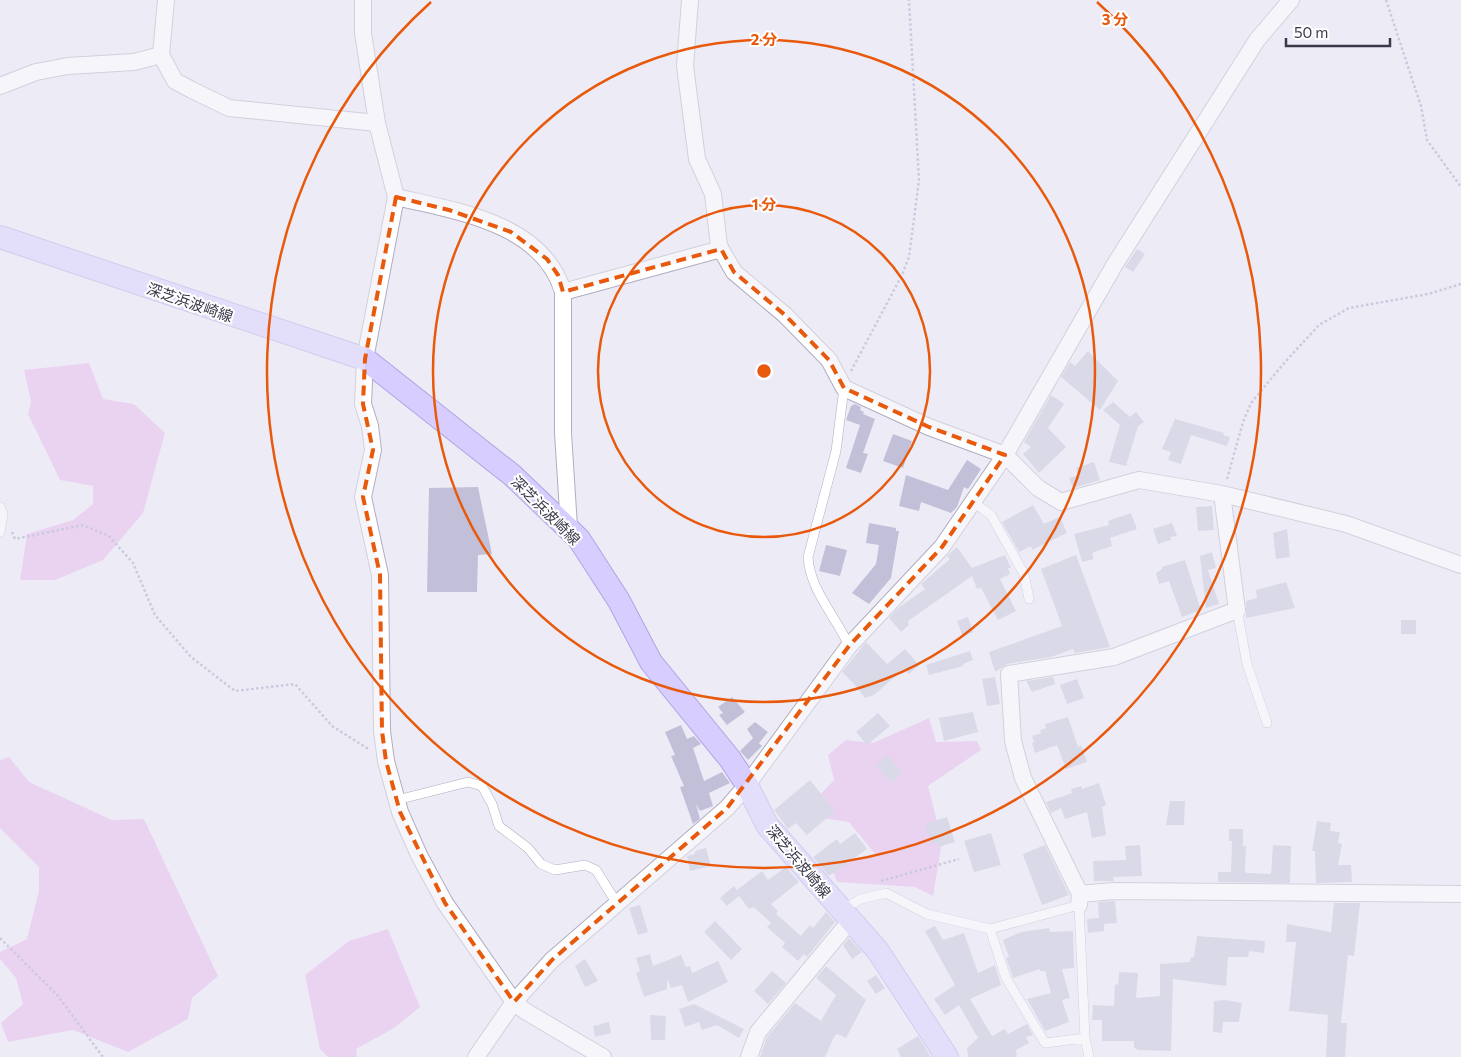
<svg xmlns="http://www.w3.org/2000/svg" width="1461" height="1057" viewBox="0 0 1461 1057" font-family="Commissioner,'Noto Sans JP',sans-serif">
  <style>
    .green { fill: #e7b4eb }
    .building { fill: #c2c0d8 }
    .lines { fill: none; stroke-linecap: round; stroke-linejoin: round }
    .lane-casing { stroke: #b0adc2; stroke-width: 10 }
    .street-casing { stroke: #b0adc2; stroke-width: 18 }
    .secondary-casing { stroke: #b0a3e3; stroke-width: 24 }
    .path { stroke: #a39ec5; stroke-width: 2.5; stroke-dasharray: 2.5 2.5; stroke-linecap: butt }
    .lane { stroke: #fff; stroke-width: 9 }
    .street { stroke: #fff; stroke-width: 16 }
    .secondary { stroke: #d8cdff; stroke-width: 22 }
    .marked { fill: none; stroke: #e8590c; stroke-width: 4; stroke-dasharray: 10 6; stroke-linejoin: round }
    .ring { fill: none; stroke: #e8590c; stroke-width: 2.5 }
    .labels { text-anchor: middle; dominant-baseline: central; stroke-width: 4; stroke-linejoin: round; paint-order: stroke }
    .street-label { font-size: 15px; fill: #3a394b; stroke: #fff }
    .centre { fill: #e8590c; stroke: #fff; stroke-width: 2.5 }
    .ring-label { font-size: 15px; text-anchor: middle; font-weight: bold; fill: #e8590c; stroke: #fff; stroke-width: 4; stroke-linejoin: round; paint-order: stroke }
  </style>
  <rect width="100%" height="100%" fill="#edecf6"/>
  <path class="green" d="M89 363 103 399 134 404 165 433 143 513 103 560 55 580H20L27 534 73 520 93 504V486L60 480 28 414 31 402 24 370Z
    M929 718 936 742 977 741 981 750 928 786 942 841 933 896 915 887 837 882 832 868 875 854 849 822 820 818 814 801 834 780 828 755 846 740 873 743Z
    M9 757 29 782 112 820 144 819 218 976 192 998 188 1019 128 1052 73 1030 8 1042 1 1023 23 1004 16 978 0 959V952L27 939 39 890V867L0 828V760Z
    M388 929 420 1007 394 1028 356 1049 357 1057H328L320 1049 305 975 349 941Z"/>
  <path class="building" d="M1137 249 1145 254 1133 272 1125 267Z
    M1088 351 1118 381 1100 410 1061 377 1070 362 1075 366Z
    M1051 395 1064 404 1048 428 1066 447 1039 473 1023 454 1031 447 1024 442Z
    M1113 402 1130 417 1136 412 1144 422 1138 426 1126 466 1109 462 1120 425 1103 410Z
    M855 404 861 407 860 410 864 412 863 414 875 419 863 453 868 454 861 473 846 468 860 425 846 420 851 406Z
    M1175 419 1224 433 1223 435 1230 437 1227 446 1191 435 1181 464 1168 460 1171 452 1162 449Z
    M893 434 912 441 903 468 883 461Z
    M967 460 981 469 968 489 964 487 957 507 951 513 921 502 919 511 899 506 906 475 948 490Z
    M1094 462 1100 480 1073 488 1069 478 1079 475 1076 468Z
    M478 487 492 554 478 555 477 592H427L429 488Z
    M1033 505 1044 524 1060 517 1067 533 1032 550 1031 546 1019 552 1002 522Z
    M1212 506 1214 530 1198 531 1196 507Z
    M1131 513 1137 529 1110 538 1112 546 1092 553 1094 559 1082 562 1074 534 1109 525 1108 521Z
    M869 523 896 528V531H899L891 578 869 604 852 593 876 564 879 545 866 543Z
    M1172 523 1177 536 1170 537 1171 540 1158 544 1153 529Z
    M1287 529 1290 557 1276 559 1273 533Z
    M826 545 847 550 840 576 819 571Z
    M957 547 972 568 1005 555 1011 568H1008L1010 574 1000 579 1016 611 998 620 981 588 977 589 972 576 908 621 909 625 901 632 889 618 898 608 925 589 921 584 950 559 947 556Z
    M1212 552 1216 568 1208 570 1219 604 1206 608 1200 556Z
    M1076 555 1110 647 1075 653 1073 649 1051 657 1007 664 995 672 989 652 1062 626 1041 569Z
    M1185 560 1201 610 1182 617 1169 581 1159 584 1156 573 1162 569V567Z
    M1286 582 1295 608 1246 618V601L1257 598 1256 590Z
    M968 617 973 632 963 637 957 621Z
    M1401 620H1416V634H1401Z
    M866 642 887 664 905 649 919 665 909 674 904 669 874 695 865 698 855 685 842 672Z
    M970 651 973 660 963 664V666L929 675 926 665Z
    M995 677 1000 704 987 706 982 679Z
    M1053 677 1055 684 1032 692 1026 681Z
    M1077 679 1084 698 1067 704 1060 685Z
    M732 697 745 712 727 725 719 715 723 713 718 707Z
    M973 712 978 732 944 741 939 718Z
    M878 713 890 726 867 745 856 732Z
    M1068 717 1078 747 1081 745 1087 762 1066 769 1057 745 1035 753 1032 743 1034 742 1032 736 1041 733 1040 730 1046 728 1045 724Z
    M755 722 768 732 759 743 762 746 748 760 740 751 753 738 747 729Z
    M681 725 687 739 694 736 701 744 693 748 704 781 722 772 730 783 709 793 713 806 700 811 696 804 700 819 693 824 680 787 684 786 671 756 675 755 665 732Z
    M887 755 903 773 891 783 876 765Z
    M810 780 835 811 807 835 796 823 788 829 774 810Z
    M1099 783 1106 805 1102 807 1106 835 1092 838 1087 812 1065 819 1061 808 1051 813 1046 802 1072 793 1071 789 1081 786 1082 789Z
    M1170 801H1185L1184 825H1166Z
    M947 817 955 842 939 847 937 842 932 844 925 824Z
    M1317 821 1331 823 1330 831 1340 832 1338 843 1342 844 1338 865H1351L1352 882 1316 883 1315 851H1312Z
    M1229 829H1243V846H1246L1245 872 1248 873 1271 874 1273 845 1291 846 1290 883 1218 882V872H1231L1232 841H1229Z
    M855 833 867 849 829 876 813 857 837 839 840 844Z
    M991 833 1001 865 974 872 964 841Z
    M1045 845 1069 895 1042 905 1023 855 1025 853Z
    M1140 845 1142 876 1113 877 1114 881H1094L1093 861 1126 860 1125 846Z
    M706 848 711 866 690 871 687 856 695 854V851Z
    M786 867 799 882 771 904 778 911 776 914 801 936 810 925 813 928 826 912 835 922 807 957 804 954 798 961 782 947 785 943 767 927 771 923 756 909 753 907 749 909 739 896 727 906 720 898 734 886 737 890 762 871 768 880Z
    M1115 901 1117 923 1104 924V931L1088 933 1087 919 1099 918 1098 902Z
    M1334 903H1360L1354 956 1348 955 1341 1023H1347L1345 1057H1326L1328 1015 1289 1011 1296 942H1286L1287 924 1331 932Z
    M640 905 648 932 638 935 629 908Z
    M715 921 742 949 731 960 704 932Z
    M935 926 943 940 964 933 978 973 995 965 1001 985 970 999 992 1036 1005 1029 1008 1034 1027 1024 1033 1035 1026 1037 1029 1043 1016 1050 1017 1057H968L967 1048 978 1038 959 1005 945 1015 934 999 955 985 925 931Z
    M1049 928 1050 932 1073 931 1074 968 1062 969 1070 998 1062 1000 1069 1022 1045 1031 1027 999 1051 993 1045 971H1040V969L1013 978 1006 958 1009 957 1003 940 1021 932Z
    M1197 936 1265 941 1264 953 1249 951 1248 957H1228L1226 986 1173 979 1171 1051 1139 1050 1134 1048V1041H1102V1020H1092L1093 1005 1114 1006 1115 984 1118 985 1119 972 1138 973 1136 998 1160 996V964L1190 962 1191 957H1194Z
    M849 938 862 952 852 959 843 945Z
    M650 954 653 966 681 955 686 967 690 966 692 973 718 961 728 982 688 1002 682 985 671 988 667 979V989L644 997 636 973 640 971 636 958Z
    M585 959 598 981 585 987 575 966Z
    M826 966 866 1000 846 1038 837 1034 834 1037 825 1057H760L767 1037 795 1003 821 1021 836 995 816 978Z
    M772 971 786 983 768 1004 754 991Z
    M876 975 885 988 876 994 867 981Z
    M1225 1000 1242 1003 1239 1022H1223L1222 1033 1213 1032 1214 1001Z
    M694 1004 744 1029 739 1038 717 1025 702 1030 699 1022 685 1027 679 1009Z
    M650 1015 666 1016 665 1040H651Z
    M609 1022 611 1033 595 1037 593 1026Z
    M918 1036 931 1057H901L897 1049Z"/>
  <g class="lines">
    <defs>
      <path id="lane" d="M844 388 836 451 808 557C810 591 836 616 849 646
        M973 502 991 515 1024 574 1029 599
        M0 507 3 514 0 532
        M1237 610 1247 664 1267 723
        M397 800 468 782 482 786 492 804 499 826 528 848 541 864 555 870 585 865 596 870 616 902
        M1079 905 1085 1038 1045 1043 1006 978 990 929Z
        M843 909 861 899 886 893 927 914 990 929
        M1085 1038 1089 1057"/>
      <path id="street" d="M166 0 161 55 175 81 192 90 229 108 377 123
        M363 0V33L377 123 396 197 365 359 363 404 370 426 373 450 363 497 380 575 382 731 386 761 400 812 419 855 445 903 514 1002 525 1011 603 1057
        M690 0 685 66 697 159 713 194 719 246 734 272 785 315 829 360 844 388 929 427 1005 455 1038 488 1061 502 1139 480 1222 494 1346 524 1461 565
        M0 86 36 72 68 66 134 62 161 55
        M396 197C456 211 543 223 563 292V433L569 527
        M563 292 721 249
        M1080 894 1113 891 1461 894
        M1079 905 1080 894 1023 778 1013 741 1009 674 1114 657 1237 610 1222 494
        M476 1057 514 1002 552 960 727 808 747 785 849 646 942 547 1005 455 1115 264 1257 40 1291 0
        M749 1057 758 1032 850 921"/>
      <path id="secondary" d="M0 237 365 359 512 475 579 539 619 601 651 662 730 759 747 785 767 825 878 951 947 1057"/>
    </defs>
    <use href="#lane" class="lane-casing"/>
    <use href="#street" class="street-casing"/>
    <use href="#secondary" class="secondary-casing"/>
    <path class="path" d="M1386 0 1421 106 1427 140 1461 187
      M851 371 902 275 909 257 919 180 909 0
      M1227 479 1243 422 1251 403 1285 362 1319 325 1349 308 1428 294 1461 284
      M12 532 15 539 83 525 109 536 133 563 155 615 191 657 235 691 295 684 332 726 370 750
      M881 881 959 859
      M0 938 58 996 103 1057"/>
    <use href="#lane" class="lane"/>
    <use href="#street" class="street"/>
    <use href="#secondary" class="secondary"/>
  </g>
  <path d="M0 0H1461V1057H0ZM396 197 449 210 511 232 547 259 558 275 563 292 721 249 734 272 785 315 829 360 844 388 929 427 1005 455 942 547 849 646 727 808 552 960 514 1002 445 903 400 812 386 761 382 731 380 575 363 497 373 450 363 404 365 359Z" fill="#edecf6" fill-opacity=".55" fill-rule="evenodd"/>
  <path class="marked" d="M396 197 449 210 511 232 547 259 558 275 563 292 721 249 734 272 785 315 829 360 844 388 929 427 1005 455 942 547 849 646 727 808 552 960 514 1002 445 903 400 812 386 761 382 731 380 575 363 497 373 450 363 404 365 359Z"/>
  <g class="ring">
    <circle cx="764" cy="371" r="166"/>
    <circle cx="764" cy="371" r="331"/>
    <path d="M1097 2A497 497 0 1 1 431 2"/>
  </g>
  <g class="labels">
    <g class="street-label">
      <text transform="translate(190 302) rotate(19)">深芝浜波崎線</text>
      <text transform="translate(546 510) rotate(45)">深芝浜波崎線</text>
      <text transform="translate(799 861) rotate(50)">深芝浜波崎線</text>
    </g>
  </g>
  <circle cx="764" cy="371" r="8" class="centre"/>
  <g class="ring-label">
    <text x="1115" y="25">3 分</text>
    <text x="764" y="45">2 分</text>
    <text x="764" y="210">1 分</text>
  </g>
  <path d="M1286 38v8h104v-8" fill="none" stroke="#3a394b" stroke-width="2.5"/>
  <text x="1294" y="38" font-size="15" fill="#3a394b" stroke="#ffffff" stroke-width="4" paint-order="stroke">50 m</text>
</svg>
